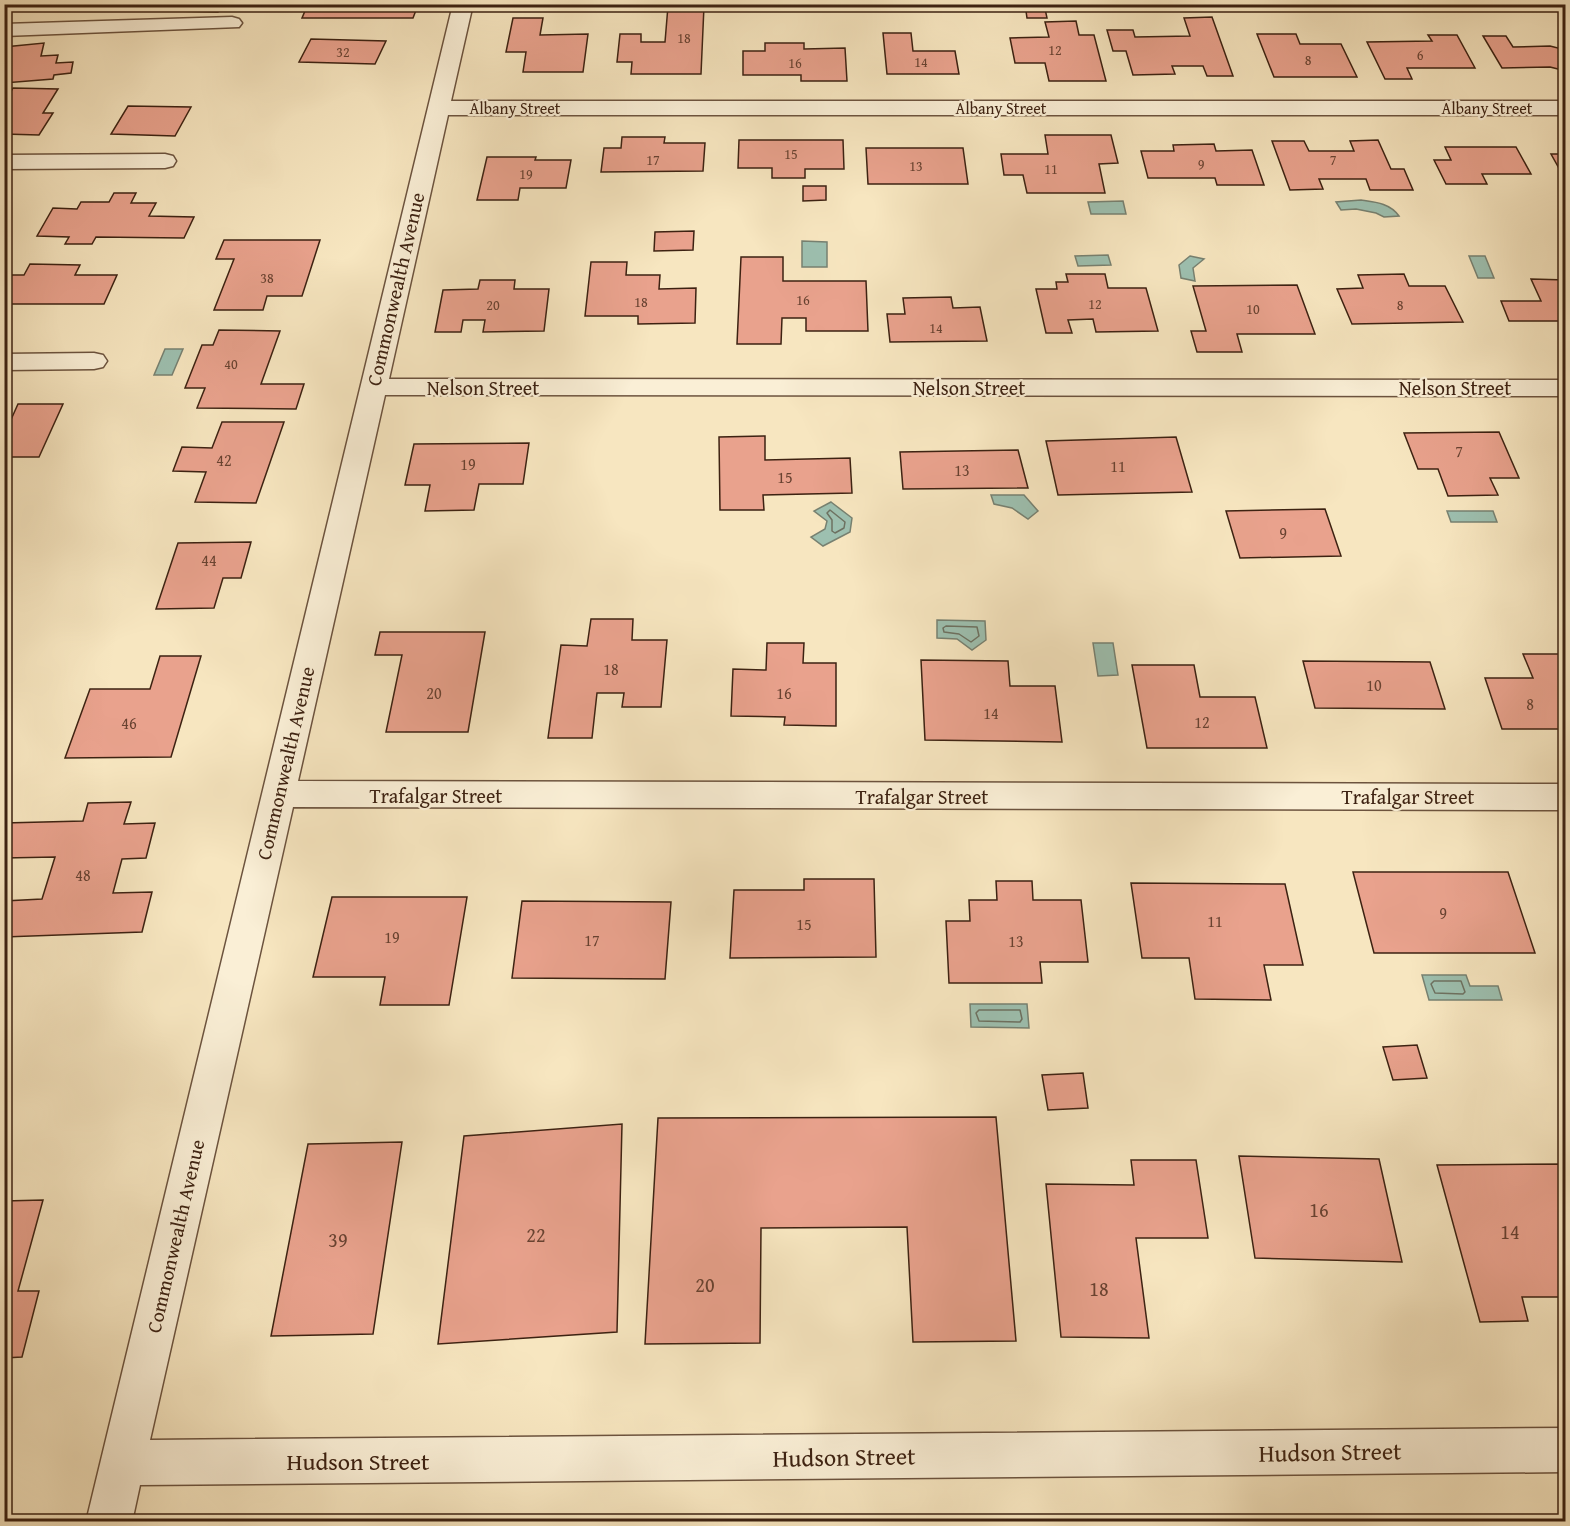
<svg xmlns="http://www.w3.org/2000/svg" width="1570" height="1526" viewBox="0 0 1570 1526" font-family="'Gentium Book Plus',serif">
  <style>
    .water { fill: #9dc0b0; stroke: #778171; stroke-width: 1.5 }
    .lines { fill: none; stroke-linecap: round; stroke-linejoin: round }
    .shore { stroke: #6d7161; stroke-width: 1.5 }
    .building { fill: #e9a28d; stroke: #3d2212; stroke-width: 1.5 }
    .minor-casing { stroke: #6c533e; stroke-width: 3 }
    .minor { fill: #faefd6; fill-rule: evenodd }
    .labels { text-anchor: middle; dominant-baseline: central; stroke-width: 4.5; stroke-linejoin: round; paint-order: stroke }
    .far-number-label { font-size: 14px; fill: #684231 }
    .far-street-label { font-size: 16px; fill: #3d2212; stroke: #faefd6 }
    .number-label { font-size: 16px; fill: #684231 }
    .street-label { font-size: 20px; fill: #3d2212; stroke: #faefd6 }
    .near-number-label { font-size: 20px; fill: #684231 }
    .near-street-label { font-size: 24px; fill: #3d2212; stroke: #faefd6 }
  </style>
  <rect width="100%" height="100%" fill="#f7e6c0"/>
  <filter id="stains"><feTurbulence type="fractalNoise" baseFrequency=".00333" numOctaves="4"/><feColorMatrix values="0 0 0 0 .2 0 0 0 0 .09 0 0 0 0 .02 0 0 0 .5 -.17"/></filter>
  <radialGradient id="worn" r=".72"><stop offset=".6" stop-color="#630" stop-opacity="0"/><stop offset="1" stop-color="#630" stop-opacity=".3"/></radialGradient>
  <path class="water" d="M1361 200C1375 202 1390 203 1399 216L1384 217 1376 213 1356 209 1341 210 1336 202Z
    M1123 201 1126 214H1091L1088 202Z
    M802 241 827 242V267H802Z
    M1108 255 1111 265 1078 266 1075 256Z
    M1190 256 1204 259 1193 268 1195 281 1181 278 1179 265Z
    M1469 256H1485L1494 278H1478Z
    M165 349H183L172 375H154Z
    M991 495H1024L1038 511 1028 519 1012 508 994 504Z
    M831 502 852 518 850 532 823 546 811 537 825 529 827 521 814 511Z
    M1447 511H1493L1497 522H1451Z
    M937 620 985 621 986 640 972 650 957 639 937 638Z
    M1093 643H1113L1118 675 1098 676Z
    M1422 975H1466L1470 986H1498L1502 1000H1429Z
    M970 1004H1027L1029 1028 971 1027Z"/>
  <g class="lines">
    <path class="shore" d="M830 510 845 522 844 528 835 533 832 531V520L827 513Z
      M946 626 977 627 979 636 971 642 959 634 944 632 943 628Z
      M1434 981H1461L1465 992 1463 994 1435 993 1431 984Z
      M979 1010H1020L1022 1019 1020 1022 979 1021 976 1013Z"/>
  </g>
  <path class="building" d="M32 4H111L110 7H30Z
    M179 4H222L218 12 175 11Z
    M308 4H380L418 5 413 18H302Z
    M1025 4H1044L1047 18H1027Z
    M668 6H704L701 74H631L632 62H617L620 34H641V42H665Z
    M1212 17 1233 76H1207L1203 66H1172L1175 74 1133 75 1126 51H1113L1107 30H1133L1135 37 1190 36 1184 18Z
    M513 18H543L540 35 588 34 583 72H523L526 52H506Z
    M1076 21 1079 35H1094L1106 81H1049L1045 63H1015L1010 38 1049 37 1045 22Z
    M883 33H911L913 51H955L959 74H887Z
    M1257 34H1296L1300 44H1341L1357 77H1274Z
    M1428 35H1457L1475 68H1407L1412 79H1385L1367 42 1432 41Z
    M1483 36H1506L1513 47 1550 46 1566 50V71L1550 67 1502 68Z
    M311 39 386 41 375 64 299 62Z
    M44 43 41 56 58 55 56 63 73 62 71 73 54 75 53 79 4 83V47Z
    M765 43H804V49L845 48 847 81H801V75H743V51H765Z
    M13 88 58 89 43 113H53L39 135 4 134V95H9Z
    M128 106 191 107 175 136 111 134Z
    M1045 135H1111L1118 163 1099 164 1105 193H1027L1023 175H1004L1001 154H1048Z
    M622 137H665L664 143H705L703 171 601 172 604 148H621Z
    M739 140H843L844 169H805V178H772V168H738Z
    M1378 140 1391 169H1404L1413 190H1370L1366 179H1319L1323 189 1290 190 1272 141H1304L1309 151H1354L1350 141Z
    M1214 144 1216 151 1252 150 1264 185H1217L1215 178H1148L1141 151H1174L1173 145Z
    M1445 147H1516L1531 174H1482L1487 184H1446L1434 160H1451Z
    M866 148H963L968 184H868Z
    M1551 154H1566V179H1565Z
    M487 157H536L535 160H571L566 188H520L518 200H477Z
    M803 186H826V200L803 201Z
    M114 193H136L131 203H156L149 216 194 217 184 238 96 237 92 244H65L69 237 37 236 53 208 77 209 81 202H109Z
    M694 231 693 250 654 251 655 232Z
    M224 240H320L302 296H267L263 310H214L234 259H216Z
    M741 257H783V281H866L868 331H806V318H782L781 344H737Z
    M591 262H627L626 275H660L659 289 696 288 695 323 638 324V316H585Z
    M30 264 80 265 75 275H117L104 304H4V289L12 275H24Z
    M1066 274H1105L1108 288H1146L1158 331 1096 332 1093 319 1068 320 1072 333H1046L1036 289H1057L1056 282H1068Z
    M1404 274 1409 286H1445L1463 322 1352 324 1337 289 1363 288 1358 275Z
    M1531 279 1566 280V321H1509L1501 301H1541Z
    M480 280H515L514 289H549L544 331 483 332 485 320H463L461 332H435L443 290 478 289Z
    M1297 285 1315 334H1237L1242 352H1197L1191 331H1206L1193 286Z
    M951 297 953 308 980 307 987 341 890 342 887 314H905L903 298Z
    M219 330 280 331 261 384H304L296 409 197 408 205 388H185L202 345H213Z
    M18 404H63L39 457H4V424H9Z
    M222 422H284L256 503 195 502 206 472 173 471 182 447 212 448Z
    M1499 432 1519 478H1490L1498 495 1448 496 1438 469H1418L1404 433Z
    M765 436V460L850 458 852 493 763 495 764 510H720L719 437Z
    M1176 437 1192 492 1058 495 1046 441Z
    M529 443 523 484H479L474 510 425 511 430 485H405L414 444Z
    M1018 450 1028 488 903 489 900 452Z
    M1325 509 1341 556 1240 558 1226 511Z
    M251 542 241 578H223L214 608 156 609 178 543Z
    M591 619H633L632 640H667L661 707H622L624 693H597L592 738H548L561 645 587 646Z
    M380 632H485L468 732H386L402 655H375Z
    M767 643H804L803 663H836V726L784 725 785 717 731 716 733 669 766 670Z
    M1523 654H1566V729H1502L1485 678H1533Z
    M160 656H201L171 757 65 758 90 689H150Z
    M921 660 1008 661 1010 686H1055L1062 742 925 740Z
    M1303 661 1430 662 1445 709 1315 708Z
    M1132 665H1194L1200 697H1255L1267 748H1147Z
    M131 802 124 824 155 823 146 858 122 859 113 893 152 892 142 932 4 937V901L42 899 55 857 4 858V823L83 821 88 803Z
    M1353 872H1508L1535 953H1374Z
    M804 879H874L876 957 730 958 734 890H804Z
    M996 881H1032L1033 900H1081L1088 962H1040L1042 983H949L946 921H970L969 900H997Z
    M1131 883 1285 884 1303 965H1264L1271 1000 1195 999 1189 958H1142Z
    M332 897H467L449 1005H380L385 977H313Z
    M522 901 671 902 665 979 512 978Z
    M1417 1045 1427 1078 1393 1080 1383 1047Z
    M1083 1073 1088 1108 1048 1110 1042 1075Z
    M996 1117 1016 1341 913 1342 907 1227 761 1228 760 1343 645 1344 658 1118Z
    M622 1124 617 1332 438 1344 464 1136Z
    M402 1142 373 1334 271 1336 308 1144Z
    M1239 1156 1379 1159 1402 1262 1255 1258Z
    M1131 1160H1196L1208 1238H1136L1149 1338 1061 1337 1046 1184 1134 1185Z
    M1566 1164V1297H1522L1528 1321 1480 1322 1437 1165Z
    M43 1200 18 1291H39L22 1357 4 1358V1201Z"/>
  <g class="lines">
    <defs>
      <path id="minor" d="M4 4H16L11 11 4 13Z
        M453 4H473L451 101H1566V115H448L389 379 1566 380V396L385 395 298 781 1566 784V810L293 807 150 1440 1566 1428V1472L140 1485 132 1522H86Z
        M232 17 239 19 242 23 239 27 4 36V24Z
        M165 154 173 156 176 161 173 166 165 168 4 169V155Z
        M94 353 103 355 107 361 103 367 94 369 4 370V354Z"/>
    </defs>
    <use href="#minor" class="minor-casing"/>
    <use href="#minor" class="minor"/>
  </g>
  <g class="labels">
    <g class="far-number-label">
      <text x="684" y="38">18</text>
      <text x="1055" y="50">12</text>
      <text x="343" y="52">32</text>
      <text x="1420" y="55">6</text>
      <text x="1308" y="60">8</text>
      <text x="921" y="62">14</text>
      <text x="795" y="63">16</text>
      <text x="791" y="154">15</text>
      <text x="653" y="160">17</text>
      <text x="1333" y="160">7</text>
      <text x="1201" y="164">9</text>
      <text x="916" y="166">13</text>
      <text x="1051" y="169">11</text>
      <text x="526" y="174">19</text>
      <text x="267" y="278">38</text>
      <text x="803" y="300">16</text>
      <text x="641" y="302">18</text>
      <text x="1095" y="304">12</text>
      <text x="493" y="305">20</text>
      <text x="1400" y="305">8</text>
      <text x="1253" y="309">10</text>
      <text x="936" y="328">14</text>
      <text x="231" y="364">40</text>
    </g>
    <g class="far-street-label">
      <text x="515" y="108">Albany Street</text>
      <text x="1001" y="108">Albany Street</text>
      <text x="1487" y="108">Albany Street</text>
    </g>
    <g class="number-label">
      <text x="1459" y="451">7</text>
      <text x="224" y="460">42</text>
      <text x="468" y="464">19</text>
      <text x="1118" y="466">11</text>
      <text x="962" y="470">13</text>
      <text x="785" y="477">15</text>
      <text x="1283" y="533">9</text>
      <text x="209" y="560">44</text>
      <text x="611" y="669">18</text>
      <text x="1374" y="685">10</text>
      <text x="434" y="693">20</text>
      <text x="784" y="693">16</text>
      <text x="1530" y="704">8</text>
      <text x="991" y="713">14</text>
      <text x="1202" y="722">12</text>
      <text x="129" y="723">46</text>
      <text x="83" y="875">48</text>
      <text x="1443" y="913">9</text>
      <text x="1215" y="921">11</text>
      <text x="804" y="924">15</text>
      <text x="392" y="937">19</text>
      <text x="592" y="940">17</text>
      <text x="1016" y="941">13</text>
    </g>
    <g class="street-label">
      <text transform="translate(395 289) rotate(-77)">Commonwealth Avenue</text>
      <text x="483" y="387">Nelson Street</text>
      <text x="969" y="387">Nelson Street</text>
      <text x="1455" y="387">Nelson Street</text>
      <text transform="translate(285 763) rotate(-77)">Commonwealth Avenue</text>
      <text x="436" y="795">Trafalgar Street</text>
      <text x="922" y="796">Trafalgar Street</text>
      <text x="1408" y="796">Trafalgar Street</text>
      <text transform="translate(175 1236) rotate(-77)">Commonwealth Avenue</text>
    </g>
    <g class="near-number-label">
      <text x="1319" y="1209">16</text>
      <text x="1510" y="1231">14</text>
      <text x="536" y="1234">22</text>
      <text x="338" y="1239">39</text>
      <text x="705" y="1284">20</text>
      <text x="1099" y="1288">18</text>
    </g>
    <g class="near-street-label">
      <text transform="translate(1330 1452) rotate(-1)">Hudson Street</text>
      <text transform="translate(844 1457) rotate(-1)">Hudson Street</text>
      <text x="358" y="1461">Hudson Street</text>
    </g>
  </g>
  <rect width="1570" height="1526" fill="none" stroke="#f7e6c0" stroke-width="24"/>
  <rect x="6" y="6" width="1558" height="1514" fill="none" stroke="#3d2212" stroke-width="3"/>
  <rect x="12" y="12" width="1546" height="1502" fill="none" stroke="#3d2212" stroke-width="1.5"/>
  <rect width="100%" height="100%" filter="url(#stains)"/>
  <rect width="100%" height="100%" fill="url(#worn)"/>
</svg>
